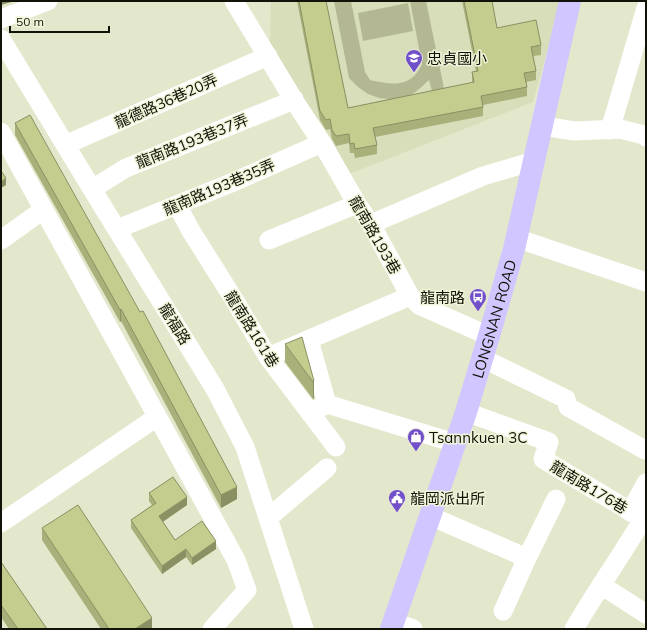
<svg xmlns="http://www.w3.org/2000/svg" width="647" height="630" viewBox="0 0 647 630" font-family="Mulish,'Noto Sans TC',sans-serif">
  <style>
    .built { fill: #d8deba }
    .pitch { fill: #b3b892 }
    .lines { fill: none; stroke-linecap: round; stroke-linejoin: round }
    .minor { stroke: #fff; stroke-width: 19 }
    .major { stroke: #d1c6ff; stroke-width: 22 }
    .wall { fill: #a9b07a }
    .shaded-wall { fill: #8a9063 }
    .building { fill: #c5cd8e; stroke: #8a9063 }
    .labels { text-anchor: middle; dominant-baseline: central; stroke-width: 3; stroke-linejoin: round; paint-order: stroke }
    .poi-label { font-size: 15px; fill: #111208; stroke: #f0f4d8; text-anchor: start }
    .street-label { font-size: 15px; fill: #111208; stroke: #f0f4d8 }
  </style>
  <rect width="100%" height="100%" fill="#e3e7cb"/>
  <path class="built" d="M271 1H561L533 102 344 176 270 44Z"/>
  <path class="pitch" d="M334 1H351L365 72 370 80C385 83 403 88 415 75 418 72 420 68 422 64L410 1H426L445 93 433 95 429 80 418 90 408 97 397 100 379 98 368 94 358 87 349 78Z
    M408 3 413 31 363 41 358 13Z"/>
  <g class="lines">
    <path class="minor" d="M234 1 295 102 322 143 357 204 371 224 410 296 419 305 489 336
      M1 19 48 1
      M1 39 92 189 215 389 245 447 304 629
      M543 126 574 131 620 129 644 135 646 137
      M610 130 646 8
      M1 132 236 560 247 590 212 629
      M65 145 268 56
      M92 189 126 168 289 102 294 99
      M177 205 191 231 235 301 268 357 336 447
      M371 224 483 176 534 161
      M117 229 231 183 322 143
      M516 238 646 282
      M1 240 43 210
      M269 240 357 204
      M309 340 327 404
      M268 357 410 296
      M482 358 566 399 568 407 645 450
      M466 412 549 442 543 459 643 519
      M310 413 327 404 455 443
      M630 512 646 483
      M430 516 527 558 556 499
      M268 518 327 468
      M1 523 157 417
      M601 585 646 614
      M503 611 527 558
      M394 622 413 629
      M574 629C597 590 623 553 646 514"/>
    <path class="major" id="s1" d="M391 629 466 412 489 336 514 249 570 1"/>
  </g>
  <path class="wall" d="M297 1H326L348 108 472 83V72L476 71 462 1H492L497 28 541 45V55L533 56 536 71V80L526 82 527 87V96L483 105V116L375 137 377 145V154L355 158 354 153H350L349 143 336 146 332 139 330 129 326 130 320 120Z
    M15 123 237 499 221 508 121 321 120 322 15 135Z
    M285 344 314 381V398L313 399 285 362Z
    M149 493 187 505 163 522 175 540 216 549 192 565 186 557 162 574 131 528V520L152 505 149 501Z
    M42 528 152 629H101L42 540Z
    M1 562 47 629H9L1 617Z"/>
  <path class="shaded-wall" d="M1 1H15L1 5Z
    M6 178V185L1 188V182Z
    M121 309V321L120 322V310Z
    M314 381V398L313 399V382Z
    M237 487V499L221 508V495Z
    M187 497V505L159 524V516Z
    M216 541V549L192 565V558Z
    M186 549V557L162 574V566Z
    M152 618V629H135Z"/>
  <path class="building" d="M299 1H326L348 108 474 82 472 72 478 71 464 1H492L497 28 536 20 541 45 531 47 536 71 524 73 527 87 481 96 483 107 373 128 377 145 355 149 354 143 350 144 349 134 336 136 332 130 330 119 326 120 320 111Z
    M30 115 140 312 143 311 237 487 221 495 121 309 120 310 15 123Z
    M1 171 6 178 1 182Z
    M302 337 314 381 313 382 285 344Z
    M173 477 187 497 159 516 175 540 202 521 216 541 192 558 186 549 162 566 131 520 156 503 149 493Z
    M78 505 152 618 135 629H109L42 528Z
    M1 562 47 629H18L1 605Z"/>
  <defs>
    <symbol id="school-pin" viewBox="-11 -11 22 30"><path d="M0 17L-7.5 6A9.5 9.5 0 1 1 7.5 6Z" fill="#7250ca" stroke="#f0f4d8"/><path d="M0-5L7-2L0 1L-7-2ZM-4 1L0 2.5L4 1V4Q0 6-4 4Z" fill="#fff"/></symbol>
    <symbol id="bus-pin" viewBox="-11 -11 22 30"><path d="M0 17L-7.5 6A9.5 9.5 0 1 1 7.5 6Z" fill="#7250ca" stroke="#f0f4d8"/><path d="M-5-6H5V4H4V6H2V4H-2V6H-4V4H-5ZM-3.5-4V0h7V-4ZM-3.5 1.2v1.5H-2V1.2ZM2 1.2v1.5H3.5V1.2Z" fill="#fff"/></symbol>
    <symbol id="shop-pin" viewBox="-11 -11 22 30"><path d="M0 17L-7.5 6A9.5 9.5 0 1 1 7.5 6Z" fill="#7250ca" stroke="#f0f4d8"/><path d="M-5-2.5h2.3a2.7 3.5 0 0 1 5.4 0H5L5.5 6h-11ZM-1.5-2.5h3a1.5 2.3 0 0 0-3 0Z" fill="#fff"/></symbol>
    <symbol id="civic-pin" viewBox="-11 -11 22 30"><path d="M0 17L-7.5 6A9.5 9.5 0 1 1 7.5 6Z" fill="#7250ca" stroke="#f0f4d8"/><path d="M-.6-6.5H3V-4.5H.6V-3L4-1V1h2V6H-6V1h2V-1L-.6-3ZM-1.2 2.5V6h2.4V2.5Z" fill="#fff"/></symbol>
  </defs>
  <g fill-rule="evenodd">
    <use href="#school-pin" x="404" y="48" width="20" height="27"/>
    <use href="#bus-pin" x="468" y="287" width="20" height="27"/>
    <use href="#shop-pin" x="406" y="427" width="20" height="27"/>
    <use href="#civic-pin" x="387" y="488" width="20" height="27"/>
  </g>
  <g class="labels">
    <g class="poi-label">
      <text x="427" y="58">忠貞國小</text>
      <text x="465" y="297" text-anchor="end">龍南路</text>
      <text x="429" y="437">Tsannkuen 3C</text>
      <text x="410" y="498">龍岡派出所</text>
    </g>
    <g class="street-label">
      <text transform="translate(166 101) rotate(-24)">龍德路36巷20弄</text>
      <text transform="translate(192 141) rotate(-22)">龍南路193巷37弄</text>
      <text transform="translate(219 187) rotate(-23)">龍南路193巷35弄</text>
      <text transform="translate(375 235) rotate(60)">龍南路193巷</text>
      <text stroke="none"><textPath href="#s1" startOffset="327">LONGNAN ROAD</textPath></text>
      <text transform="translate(175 324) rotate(58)">龍福路</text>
      <text transform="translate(252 329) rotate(58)">龍南路161巷</text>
      <text transform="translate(589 487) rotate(31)">龍南路176巷</text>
    </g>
  </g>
  <rect width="647" height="630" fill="none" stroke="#111208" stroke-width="4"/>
  <path d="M10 26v6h99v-6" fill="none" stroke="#111208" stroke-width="2"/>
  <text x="16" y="26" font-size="12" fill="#111208" stroke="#f0f4d8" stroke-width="3" paint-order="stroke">50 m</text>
</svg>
